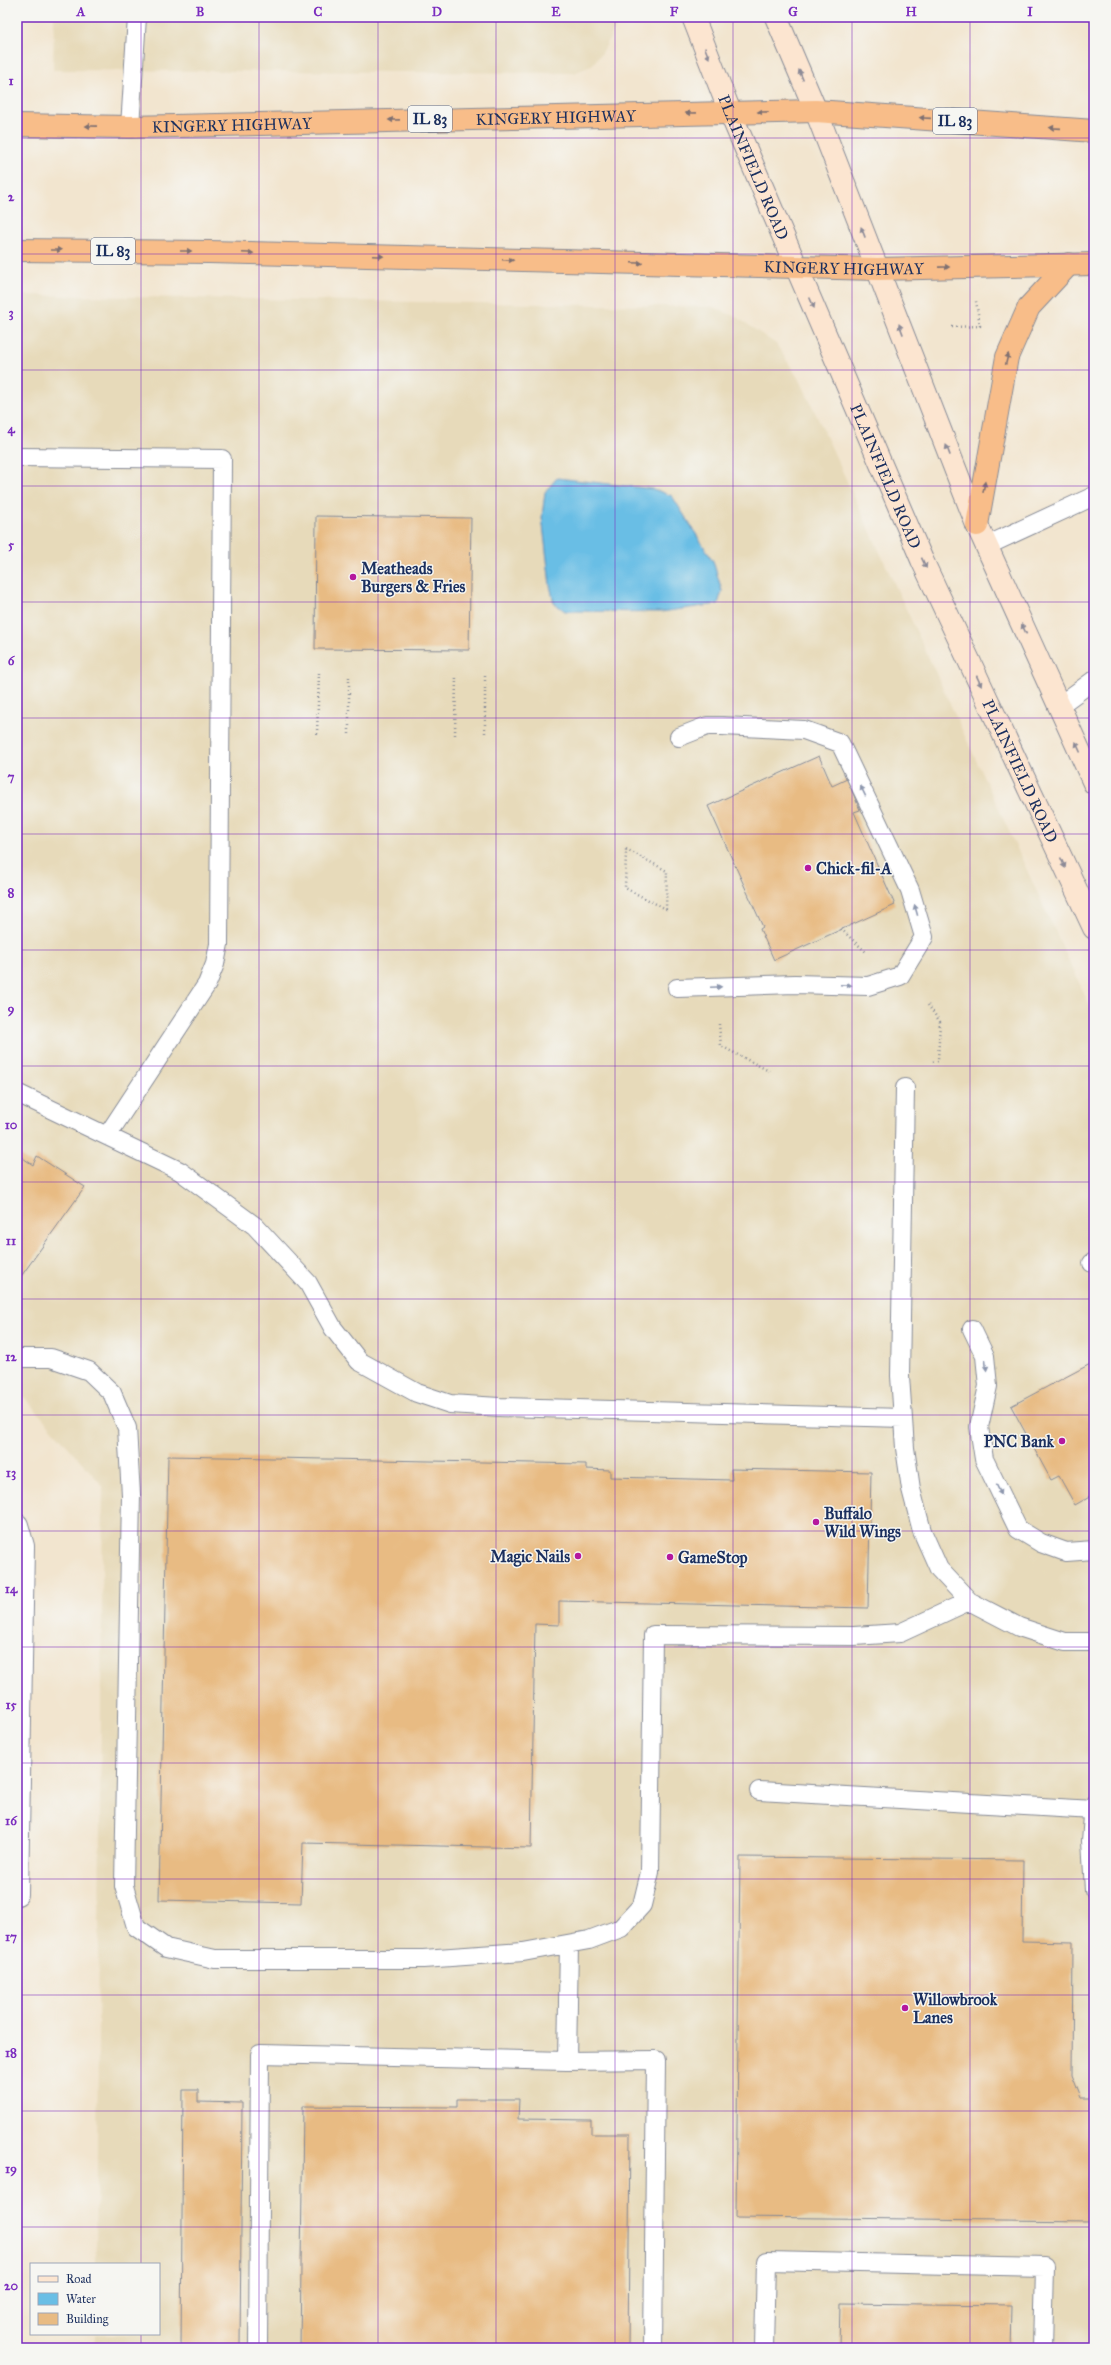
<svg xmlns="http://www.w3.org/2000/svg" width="1111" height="2365" viewBox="0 0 1111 2365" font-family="'IM FELL Great Primer',serif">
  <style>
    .built { fill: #e7daba }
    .water { fill: #69bee5; stroke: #4276a2 }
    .building { fill: #e8bb83 }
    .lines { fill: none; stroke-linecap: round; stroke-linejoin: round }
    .service-casing { stroke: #868a96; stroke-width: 20 }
    .minor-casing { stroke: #868a96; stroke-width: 24 }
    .secondary-casing { stroke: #868a96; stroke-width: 24 }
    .trunk-casing { stroke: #868a96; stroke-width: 24 }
    .path { stroke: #868a96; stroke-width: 2.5; stroke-dasharray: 1 3; stroke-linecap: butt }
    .service { stroke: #fff; stroke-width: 18 }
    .minor { stroke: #fff; stroke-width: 22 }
    .secondary { stroke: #fce5d0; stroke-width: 22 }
    .trunk { stroke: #f8bd89; stroke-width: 22 }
    .oneway { fill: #8c8a97 }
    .oneway2 { fill: #7e6f71 }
    .oneway3 { fill: #8d97ae }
    .grid { fill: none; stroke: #7b2cbf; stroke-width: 1; stroke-opacity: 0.55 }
    .poi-dot { fill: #b5179e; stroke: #f6f6f2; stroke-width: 1.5 }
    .labels { text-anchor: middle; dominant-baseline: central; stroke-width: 3; stroke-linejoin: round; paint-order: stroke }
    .shield { fill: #f6f6f2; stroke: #5d6b8a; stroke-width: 1 }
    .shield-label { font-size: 15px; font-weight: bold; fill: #1b2f5e }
    .street-label { font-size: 16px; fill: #1b2f5e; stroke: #f6f6f2 }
    .poi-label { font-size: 16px; font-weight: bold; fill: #1b2f5e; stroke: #f6f6f2; text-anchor: start }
    .neatline { fill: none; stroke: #7b2cbf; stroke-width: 1.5 }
    .grid-label { font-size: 13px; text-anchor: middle; font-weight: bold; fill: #7b2cbf }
  </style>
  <rect width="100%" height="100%" fill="#f6f6f2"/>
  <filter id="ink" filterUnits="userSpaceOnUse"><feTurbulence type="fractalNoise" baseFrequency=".025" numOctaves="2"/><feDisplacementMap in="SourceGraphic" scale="8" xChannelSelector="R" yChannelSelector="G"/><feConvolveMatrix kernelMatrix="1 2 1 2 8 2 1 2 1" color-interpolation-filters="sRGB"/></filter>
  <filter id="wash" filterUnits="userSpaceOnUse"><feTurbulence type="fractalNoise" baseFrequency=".012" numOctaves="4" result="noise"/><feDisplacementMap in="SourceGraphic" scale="16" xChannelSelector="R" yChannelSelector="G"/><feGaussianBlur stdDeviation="0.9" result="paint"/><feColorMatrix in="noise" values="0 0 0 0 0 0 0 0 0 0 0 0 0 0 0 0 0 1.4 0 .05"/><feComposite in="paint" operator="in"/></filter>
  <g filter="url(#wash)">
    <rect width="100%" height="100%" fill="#f2e5cf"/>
    <path class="built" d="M54 17H621L602 53 591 66 574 73 53 70Z
      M17 295 713 307 738 318 776 344 802 384 1094 1015V2348H95V2334H159V2264H96L103 1486 17 1389Z"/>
    <path class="water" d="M557 478 653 489 672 496 713 561 722 591 718 604 661 612 565 611 554 603 550 585 542 517 545 492Z"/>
    <g id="blocks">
      <path class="building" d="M316 516 471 518 469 650 315 649Z
        M819 756 832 786 847 779 860 810 854 812 895 905 774 960 760 929 763 927 708 806Z
        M17 1154 33 1165 37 1156 85 1187 22 1275 17 1272Z
        M1094 1362V1494L1075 1505 1059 1476 1051 1480 1011 1406Z
        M168 1456 586 1464V1469L610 1470V1477L732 1480 731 1469 871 1472 868 1608 559 1601V1625L535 1624 531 1848 303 1843 301 1903 159 1900Z
        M740 1857 1023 1860 1022 1941 1073 1942 1072 2075 1081 2098H1092L1090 2221 736 2217Z
        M183 2090H198V2102L242 2103 240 2348H181Z
        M457 2099H519L518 2119 591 2120V2134H630L628 2348H300L303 2106 457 2107Z
        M840 2303 1012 2305 1011 2348H839Z"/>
    </g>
  </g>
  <g filter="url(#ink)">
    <use href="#blocks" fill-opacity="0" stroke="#868a96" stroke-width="1"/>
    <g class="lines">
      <defs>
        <path id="service" d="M130 127 137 17
          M17 457 222 459 219 944 215 964 207 984 107 1136
          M986 546 1094 496
          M1060 705 1094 680
          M677 988 795 984 868 986 900 976 924 937 910 890 840 743 804 730 722 726H707L679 737
          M905 1088 900 1376 905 1448 911 1489 922 1531 939 1569 969 1601 1019 1627 1065 1642H1094
          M17 1093 180 1171 255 1226 308 1283 333 1328 359 1361 417 1393 450 1404 499 1407 903 1418
          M1092 1263H1094
          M972 1329 985 1356 988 1386 979 1427 984 1459 1018 1529 1041 1543 1066 1552 1094 1550
          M17 1358H51L89 1371 112 1393 127 1428 131 1495 124 1886 136 1927 166 1948 215 1959H423L523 1952 589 1940 621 1928 642 1905 650 1872 653 1635 854 1636 900 1633 969 1601
          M759 1791 1094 1810
          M1094 1804 1091 1841 1094 1890
          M567 2061 656 2060 653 2348
          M258 2348 260 2054 567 2061 569 1944
          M764 2348 766 2261 1045 2267 1043 2348"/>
        <path id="minor" d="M17 1525 23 1546 17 1894"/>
        <g id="secondary">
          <path id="s1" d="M693 17 730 112 922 560 1094 928"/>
          <path d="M776 17 816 111 977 525 1094 783"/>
        </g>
        <g id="trunk">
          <path id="s2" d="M17 125 130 127 816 111 1094 131"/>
          <path id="s3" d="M17 250 209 252 877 269 1094 264"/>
          <path d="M977 525 1007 357 1029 307 1069 264"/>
        </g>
      </defs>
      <use href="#service" class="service-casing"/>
      <use href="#minor" class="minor-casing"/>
      <use href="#secondary" class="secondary-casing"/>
      <use href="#trunk" class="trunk-casing"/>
      <path class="path" d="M952 327 980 326 976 301
        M485 676V735
        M317 734 319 673
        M349 734V674
        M455 735 456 675
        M626 849 667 871 666 909 625 888Z
        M841 929 867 953
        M928 1005 940 1022 938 1061 931 1062
        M719 1024 721 1046 769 1071"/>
      <use href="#service" class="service"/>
      <use href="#minor" class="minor"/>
      <use href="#secondary" class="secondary"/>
      <use href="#trunk" class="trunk"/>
    </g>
    <defs><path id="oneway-solid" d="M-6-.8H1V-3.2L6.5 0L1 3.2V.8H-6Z"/></defs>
    <g class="oneway">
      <use href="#oneway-solid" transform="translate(707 53) rotate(68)"/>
      <use href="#oneway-solid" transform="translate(801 75) rotate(-113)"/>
      <use href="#oneway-solid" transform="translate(863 232) rotate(-111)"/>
      <use href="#oneway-solid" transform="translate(812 303) rotate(67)"/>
      <use href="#oneway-solid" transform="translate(901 329) rotate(-111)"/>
      <use href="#oneway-solid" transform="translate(948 450) rotate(-111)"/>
      <use href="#oneway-solid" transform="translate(924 563) rotate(65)"/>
      <use href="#oneway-solid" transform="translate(1024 629) rotate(-115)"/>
      <use href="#oneway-solid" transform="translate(979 681) rotate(65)"/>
      <use href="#oneway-solid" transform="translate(1078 747) rotate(-114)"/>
      <use href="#oneway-solid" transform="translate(1063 863) rotate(66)"/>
    </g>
    <g class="oneway2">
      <use href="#oneway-solid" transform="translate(763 112) rotate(179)"/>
      <use href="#oneway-solid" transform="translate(691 113) rotate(179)"/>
      <use href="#oneway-solid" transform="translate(925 118) rotate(-176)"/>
      <use href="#oneway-solid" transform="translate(394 120) rotate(179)"/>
      <use href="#oneway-solid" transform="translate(91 126) rotate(-179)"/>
      <use href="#oneway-solid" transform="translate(1055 128) rotate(-176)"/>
      <use href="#oneway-solid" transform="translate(56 250)"/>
      <use href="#oneway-solid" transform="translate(186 251)"/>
      <use href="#oneway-solid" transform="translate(248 253) rotate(2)"/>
      <use href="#oneway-solid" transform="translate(378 256) rotate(2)"/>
      <use href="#oneway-solid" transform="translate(508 260) rotate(2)"/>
      <use href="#oneway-solid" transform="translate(637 263) rotate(2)"/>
      <use href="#oneway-solid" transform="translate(944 267) rotate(-1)"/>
      <use href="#oneway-solid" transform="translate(1007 359) rotate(-76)"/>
      <use href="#oneway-solid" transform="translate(984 487) rotate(-80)"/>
    </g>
    <g class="oneway3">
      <use href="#oneway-solid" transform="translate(863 791) rotate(-116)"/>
      <use href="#oneway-solid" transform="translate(916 910) rotate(-106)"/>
      <use href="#oneway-solid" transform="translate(846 985) rotate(2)"/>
      <use href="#oneway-solid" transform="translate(716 987) rotate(-2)"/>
      <use href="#oneway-solid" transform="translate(986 1365) rotate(84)"/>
      <use href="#oneway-solid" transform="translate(999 1490) rotate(64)"/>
    </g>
  </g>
  <path class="grid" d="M141 17V2264M259 17V2348M378 17V2348M496 17V2348M615 17V2348M733 17V2348M852 17V2348M970 17V2348M17 138H1094M17 254H1094M17 370H1094M17 486H1094M17 602H1094M17 718H1094M17 834H1094M17 950H1094M17 1066H1094M17 1182H1094M17 1299H1094M17 1415H1094M17 1531H1094M17 1647H1094M17 1763H1094M17 1879H1094M17 1995H1094M17 2111H1094M17 2227H1094M141 2334V2348"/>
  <g class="poi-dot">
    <circle cx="353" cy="577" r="4"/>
    <circle cx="808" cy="868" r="4"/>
    <circle cx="1062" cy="1441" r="4"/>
    <circle cx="816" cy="1522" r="4"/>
    <circle cx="578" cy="1556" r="4"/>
    <circle cx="670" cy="1557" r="4"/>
    <circle cx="905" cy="2008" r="4"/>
  </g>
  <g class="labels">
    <g class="shield">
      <rect x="408" y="106" width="44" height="26" rx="3"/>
      <rect x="933" y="108" width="44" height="26" rx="3"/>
      <rect x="91" y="238" width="44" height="26" rx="3"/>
    </g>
    <g class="shield-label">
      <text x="430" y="119">IL 83</text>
      <text x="955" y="121">IL 83</text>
      <text x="113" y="251">IL 83</text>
    </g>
    <g class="street-label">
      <text stroke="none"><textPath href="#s2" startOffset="539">KINGERY HIGHWAY</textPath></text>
      <text stroke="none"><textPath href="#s2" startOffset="215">KINGERY HIGHWAY</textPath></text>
      <text stroke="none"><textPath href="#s1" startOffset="162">PLAINFIELD ROAD</textPath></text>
      <text stroke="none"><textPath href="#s3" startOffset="827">KINGERY HIGHWAY</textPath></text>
      <text stroke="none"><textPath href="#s1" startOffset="498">PLAINFIELD ROAD</textPath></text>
      <text stroke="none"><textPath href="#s1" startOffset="822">PLAINFIELD ROAD</textPath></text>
    </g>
    <g class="poi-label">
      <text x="361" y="568">Meatheads<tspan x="361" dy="18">Burgers &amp; Fries</tspan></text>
      <text x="816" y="868">Chick-fil-A</text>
      <text x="1054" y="1441" text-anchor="end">PNC Bank</text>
      <text x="824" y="1513">Buffalo<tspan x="824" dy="18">Wild Wings</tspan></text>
      <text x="570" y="1556" text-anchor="end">Magic Nails</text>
      <text x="678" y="1557">GameStop</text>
      <text x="913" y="1999">Willowbrook<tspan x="913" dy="18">Lanes</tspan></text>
    </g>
  </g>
  <rect width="1111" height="2365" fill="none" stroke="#f6f6f2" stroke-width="44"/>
  <rect x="30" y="2263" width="130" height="72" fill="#f6f6f2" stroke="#9ea6b7"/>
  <rect x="38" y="2276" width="20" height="6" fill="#fce5d0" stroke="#9ea6b7"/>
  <text x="66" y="2283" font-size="12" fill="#1b2f5e">Road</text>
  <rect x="38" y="2293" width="20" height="12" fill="#69bee5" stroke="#9ea6b7"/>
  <text x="66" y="2303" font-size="12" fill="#1b2f5e">Water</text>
  <rect x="38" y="2313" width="20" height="12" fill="#e8bb83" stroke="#9ea6b7"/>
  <text x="66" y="2323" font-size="12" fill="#1b2f5e">Building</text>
  <rect x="22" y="22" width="1067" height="2321" class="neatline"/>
  <g class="grid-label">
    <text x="81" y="16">A</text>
    <text x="200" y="16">B</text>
    <text x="318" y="16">C</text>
    <text x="437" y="16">D</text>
    <text x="556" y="16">E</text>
    <text x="674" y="16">F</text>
    <text x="793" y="16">G</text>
    <text x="911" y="16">H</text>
    <text x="1030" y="16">I</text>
    <text x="11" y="85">1</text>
    <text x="11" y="201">2</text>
    <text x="11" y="317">3</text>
    <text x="11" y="433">4</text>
    <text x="11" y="549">5</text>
    <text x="11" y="665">6</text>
    <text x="11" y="781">7</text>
    <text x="11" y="897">8</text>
    <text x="11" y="1013">9</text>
    <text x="11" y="1129">10</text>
    <text x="11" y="1245">11</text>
    <text x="11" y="1361">12</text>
    <text x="11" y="1477">13</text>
    <text x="11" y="1593">14</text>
    <text x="11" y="1709">15</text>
    <text x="11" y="1825">16</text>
    <text x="11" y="1941">17</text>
    <text x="11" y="2057">18</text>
    <text x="11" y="2173">19</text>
    <text x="11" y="2290">20</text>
  </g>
</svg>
